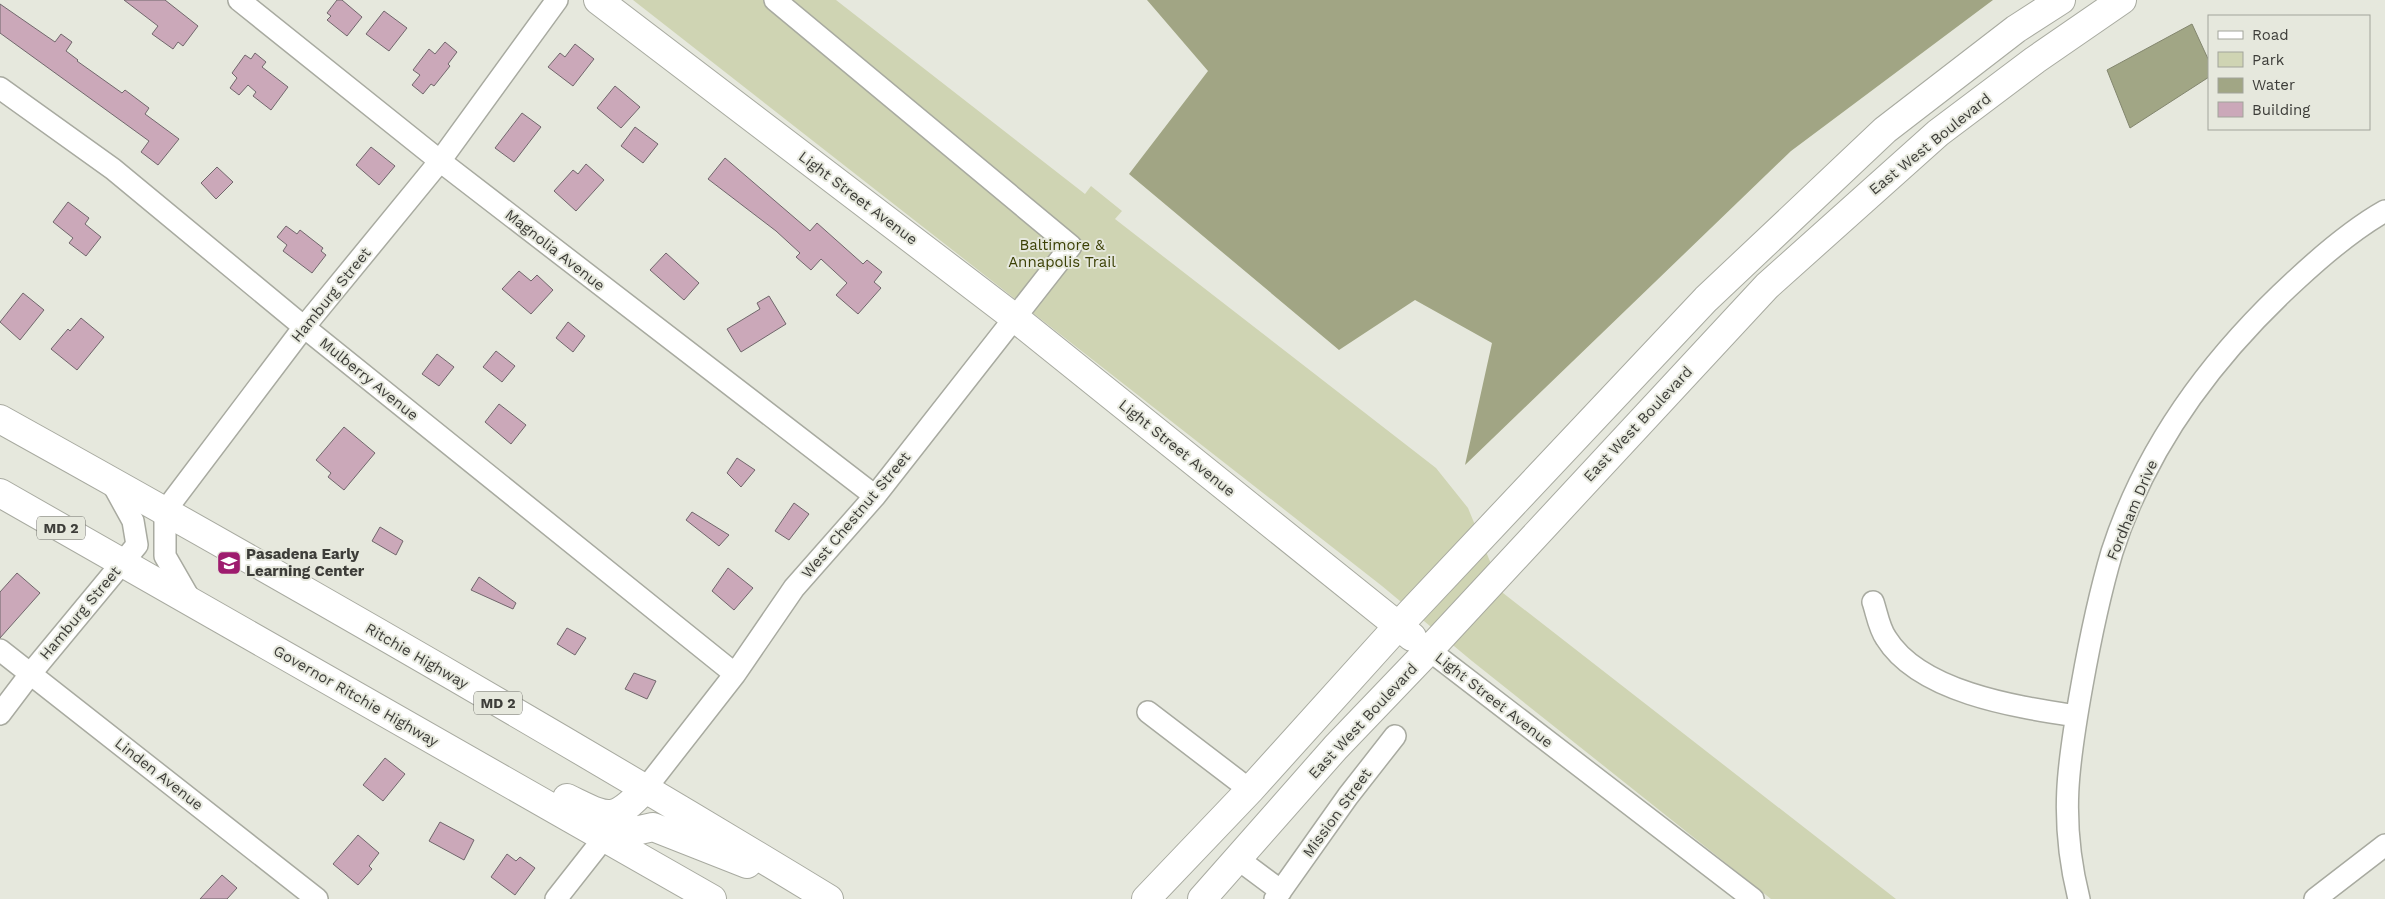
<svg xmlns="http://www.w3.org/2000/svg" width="2385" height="899" viewBox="0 0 2385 899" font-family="'Work Sans',sans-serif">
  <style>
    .green { fill: #cfd4b3 }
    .forest { fill: #a1a584 }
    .water { fill: #a1a685; stroke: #83866e }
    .building { fill: #cba8b9; stroke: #71676c }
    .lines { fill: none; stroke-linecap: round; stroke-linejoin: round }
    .street-casing { stroke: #a8aaa0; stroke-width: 24 }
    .secondary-casing { stroke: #a8aaa0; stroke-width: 30 }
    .highway-casing { stroke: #a8aaa0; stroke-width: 30 }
    .street { stroke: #fff; stroke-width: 21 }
    .secondary { stroke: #fff; stroke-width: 28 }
    .highway { stroke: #fff; stroke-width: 28 }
    .labels { text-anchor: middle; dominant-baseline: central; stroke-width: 4; stroke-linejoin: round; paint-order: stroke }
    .shield { fill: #e6e8dd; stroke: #70706a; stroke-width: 1 }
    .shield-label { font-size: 14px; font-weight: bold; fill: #3d3d39 }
    .street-label { font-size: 15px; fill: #3d3d39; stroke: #e6e8dd }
    .park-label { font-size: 15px; fill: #3b4004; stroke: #e6e8dd }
    .poi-label { font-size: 15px; font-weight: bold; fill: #3d3d39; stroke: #e6e8dd; text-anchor: start }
  </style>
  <rect width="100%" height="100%" fill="#e6e8dd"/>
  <path class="green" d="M633 0H836L1085 194 1091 186 1122 211 1115 219 1436 468 1468 508 1503 593 1896 899H1771L1472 661 1382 586Z"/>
  <path class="forest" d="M1147 0H1993L1791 151 1465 465 1492 343 1415 300 1339 350 1129 174 1208 71Z"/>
  <path class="water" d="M2192 24 2209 61V77L2130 128 2107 70Z"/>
  <path class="building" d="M124 0H165L198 26 183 46 178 42 173 49 152 34 158 26Z
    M337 0H342L362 17 347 36 327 20 331 16 327 13Z
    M0 4 55 42 61 34 72 42 66 51 78 60 77 61 122 93 125 90 149 108 145 114 179 139 158 165 141 152 149 141 0 33Z
    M384 11 407 28 389 51 366 34Z
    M445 42 457 52 448 64 450 66 434 86 431 84 423 94 412 85 420 75 413 70 429 49 435 54Z
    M575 44 594 59 573 86 548 67 560 53 565 57Z
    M255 53 266 62 262 67 288 87 271 110 253 96 256 92 248 85 239 95 230 88 237 78 232 73 245 55 251 59Z
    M615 86 640 107 621 128 597 108Z
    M522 113 541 127 514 162 495 148Z
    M635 127 658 144 643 163 621 146Z
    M371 147 395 166 379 185 356 165Z
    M725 158 810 231 817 223 863 264 867 260 882 272 874 282 881 288 858 314 836 295 847 283 821 259 811 270 796 257 800 253 776 231 708 179Z
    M586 164 604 180 576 211 554 191 573 170 578 174Z
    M217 167 233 182 216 199 201 183Z
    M68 202 89 218 85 224 101 237 86 256 69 243 73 238 53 222Z
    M286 226 297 234 300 230 323 248 321 251 326 255 312 273 283 251 287 245 277 237Z
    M666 253 699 283 684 300 650 270Z
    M519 271 531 281 537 275 553 290 531 314 502 289Z
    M23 293 44 310 20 340 0 322Z
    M769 296 786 324 741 352 727 329 760 309 757 303Z
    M81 318 104 337 77 370 51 349 68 329 70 331Z
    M568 322 585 336 573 352 556 338Z
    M496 351 515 366 502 382 483 367Z
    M437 354 454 367 439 386 422 374Z
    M499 404 526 425 511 444 485 422Z
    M344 427 375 453 344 490 328 477 331 473 316 460Z
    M737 458 755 470 741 487 727 473Z
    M794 503 809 514 789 540 775 531Z
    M692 512 729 535 719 546 686 520Z
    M380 527 403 541 396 555 372 541Z
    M728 568 753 588 734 610 712 591Z
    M17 573 40 593 0 638V592Z
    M479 577 516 603 513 609 471 590Z
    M567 628 586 638 575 655 557 644Z
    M634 673 656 681 647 699 625 689Z
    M385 758 405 774 383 801 363 785Z
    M440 822 474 840 464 860 429 841Z
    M358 835 379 853 369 866 372 869 358 885 333 864Z
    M507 854 516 861 520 857 535 868 515 895 491 877Z
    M222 875 237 888 227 899H200Z"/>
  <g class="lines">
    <defs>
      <path id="street" d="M239 0 440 161 875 496
        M0 88 113 169 304 327 735 674
        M1873 602C1877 614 1879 628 1886 638 1920 693 2018 707 2076 716
        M192 603 165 556V511L304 327 440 161 557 0
        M0 650 317 899
        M1429 650 1753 899
        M1148 712 1250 790
        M0 714 31 673 137 545 133 521 111 481
        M646 788 735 674 794 588 875 496 1071 246 775 0
        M1238 859 1281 891
        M556 899 604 838
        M1275 899 1348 796 1395 736
        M2079 899C2059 820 2068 763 2082 685 2090 640 2099 596 2112 552 2146 446 2215 354 2297 279 2324 254 2353 229 2385 211
        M2315 899 2385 845"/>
      <path id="secondary" d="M598 0 1015 318 1412 637
        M1146 899 1250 790 1398 626 1706 299 1885 130 2016 29 2061 0
        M1202 899 1336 747 1429 650 1767 286 1938 133 2035 60 2122 0"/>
      <path id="highway" d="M0 419C279 574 556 733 829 899
        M0 493 712 899
        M567 798C609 818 612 824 646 788
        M604 838 653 827 747 864"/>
    </defs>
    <use href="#street" class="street-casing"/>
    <use href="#secondary" class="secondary-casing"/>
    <use href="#highway" class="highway-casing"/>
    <use href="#street" class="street"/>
    <use href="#secondary" class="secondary"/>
    <use href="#highway" class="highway"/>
  </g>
  <defs>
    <symbol id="school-square" viewBox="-11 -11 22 22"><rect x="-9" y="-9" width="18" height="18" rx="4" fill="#9e1c6e" stroke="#e6e8dd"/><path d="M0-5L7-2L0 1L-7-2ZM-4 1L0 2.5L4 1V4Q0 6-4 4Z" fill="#fff"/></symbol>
  </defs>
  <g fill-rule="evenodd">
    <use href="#school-square" x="215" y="549" width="28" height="28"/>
  </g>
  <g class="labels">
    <g class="shield">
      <rect x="37" y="516.5" width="48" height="23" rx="4"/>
      <rect x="474" y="691.5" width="48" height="23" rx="4"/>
    </g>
    <g class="shield-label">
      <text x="61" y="528">MD 2</text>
      <text x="498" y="703">MD 2</text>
    </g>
    <g class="street-label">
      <text transform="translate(1930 144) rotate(-39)">East West Boulevard</text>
      <text transform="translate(858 198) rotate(37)">Light Street Avenue</text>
      <text transform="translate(555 250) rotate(38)">Magnolia Avenue</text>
      <text transform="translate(331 295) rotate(-51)">Hamburg Street</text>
      <text transform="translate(369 379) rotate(39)">Mulberry Avenue</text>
      <text transform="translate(1638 424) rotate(-47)">East West Boulevard</text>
      <text transform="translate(1177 448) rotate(39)">Light Street Avenue</text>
      <text transform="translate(2132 510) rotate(-67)">Fordham Drive</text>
      <text transform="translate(856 515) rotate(-50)">West Chestnut Street</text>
      <text transform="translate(80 613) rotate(-50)">Hamburg Street</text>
      <text transform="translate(417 656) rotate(30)">Ritchie Highway</text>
      <text transform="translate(356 696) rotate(30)">Governor Ritchie Highway</text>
      <text transform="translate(1494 700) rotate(38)">Light Street Avenue</text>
      <text transform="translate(1363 721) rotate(-47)">East West Boulevard</text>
      <text transform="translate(159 774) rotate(38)">Linden Avenue</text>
      <text transform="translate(1337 813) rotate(-54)">Mission Street</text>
    </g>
    <g class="park-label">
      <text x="1062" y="245">Baltimore &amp;<tspan x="1062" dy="17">Annapolis Trail</tspan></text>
    </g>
    <g class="poi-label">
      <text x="246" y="554">Pasadena Early<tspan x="246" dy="17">Learning Center</tspan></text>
    </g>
  </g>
  <rect x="2208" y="15" width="162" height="115" fill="#e6e8dd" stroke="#a2a49b"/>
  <rect x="2218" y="31" width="25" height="8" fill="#ffffff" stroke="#a2a49b"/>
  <text x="2252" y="40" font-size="15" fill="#3d3d39">Road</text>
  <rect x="2218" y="52" width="25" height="15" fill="#cfd4b3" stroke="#a2a49b"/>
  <text x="2252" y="65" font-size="15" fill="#3d3d39">Park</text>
  <rect x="2218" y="78" width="25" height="15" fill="#a1a685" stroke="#a2a49b"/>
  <text x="2252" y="90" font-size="15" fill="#3d3d39">Water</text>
  <rect x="2218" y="102" width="25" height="15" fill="#cba8b9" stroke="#a2a49b"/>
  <text x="2252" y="115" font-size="15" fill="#3d3d39">Building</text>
</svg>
